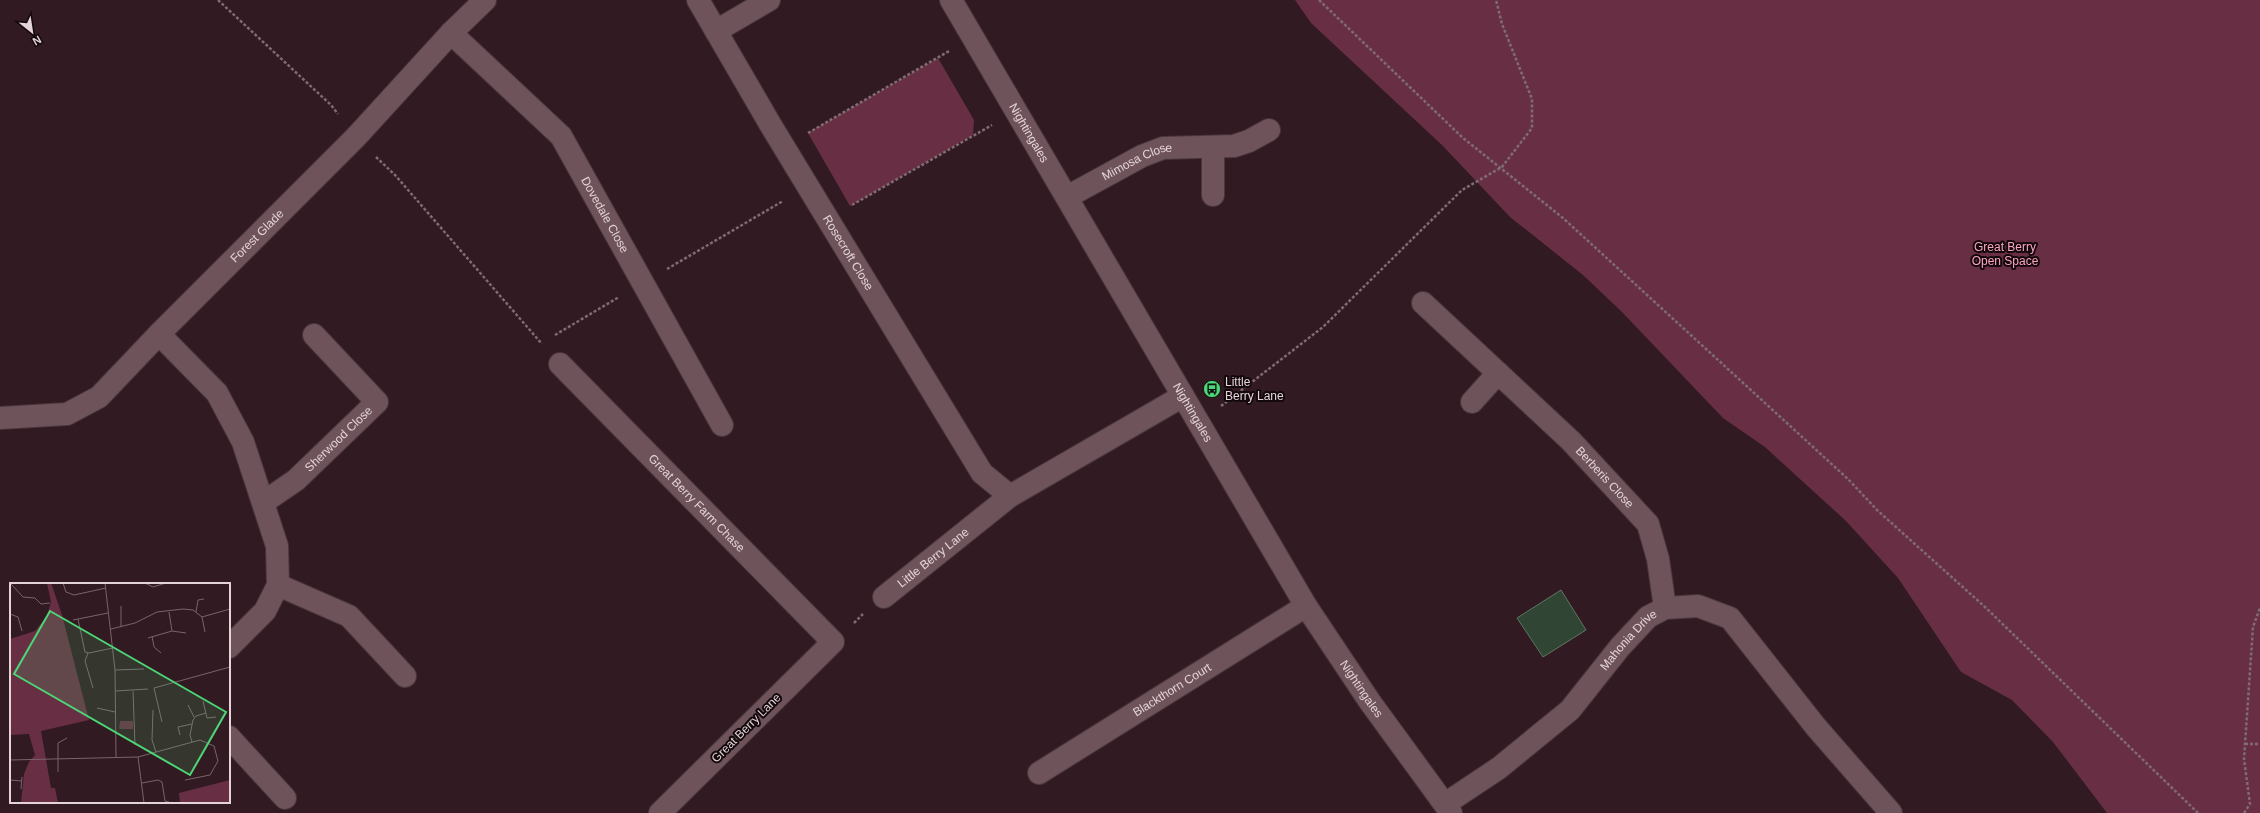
<svg xmlns="http://www.w3.org/2000/svg" width="2260" height="813" viewBox="0 0 2260 813" font-family="Arial,sans-serif">
  <style>
    .green { fill: #682f44 }
    .building { fill: #304534; stroke: #5f7663 }
    .lines { fill: none; stroke-linecap: round; stroke-linejoin: round }
    .minor-casing { stroke: #49373c; stroke-width: 24 }
    .path { stroke: #7f6b71; stroke-width: 2.5; stroke-dasharray: 3 2; stroke-linecap: butt }
    .minor { stroke: #6e535b; stroke-width: 22 }
    .labels { text-anchor: middle; dominant-baseline: central; stroke-width: 4; stroke-linejoin: round; paint-order: stroke }
    .street-label { font-size: 12px; fill: #e4d4d8; stroke: #13080c }
    .park-label { font-size: 12px; fill: #fda4c0; stroke: #13080c }
    .poi-label { font-size: 12px; fill: #e4d4d8; stroke: #13080c; text-anchor: start }
    .inset-road { fill: none; stroke: #79646b; stroke-width: 1 }
    .view { fill: #4dd676; fill-opacity: 0.15; stroke: #4dd676; stroke-width: 2 }
    .inset-edge { fill: none; stroke: #e4d4d8; stroke-width: 2 }
  </style>
  <rect width="100%" height="100%" fill="#321a22"/>
  <path class="green" d="M1295 0H2260V813H2107L2053 742 2012 700 1961 672 1898 578 1846 521 1765 447 1723 418 1622 312 1583 275 1510 217 1443 146 1311 23Z
    M938 58 974 120 973 135 850 206 808 133Z"/>
  <path class="building" d="M1561 590 1586 630 1543 657 1517 618Z"/>
  <g class="lines">
    <defs>
      <g id="minor">
        <path id="s1" d="M698 0 770 124 982 473 1010 496"/>
        <path id="s2" d="M951 0 1306 606 1370 702 1451 813"/>
        <path d="M716 31 769 0"/>
        <path id="s3" d="M451 33 561 136 722 425"/>
        <path d="M1213 195V148"/>
        <path id="s4" d="M1067 197 1142 156 1163 148 1234 146 1249 141 1269 130"/>
        <path id="s5" d="M1423 303 1571 441 1648 524 1658 559 1665 608"/>
        <path d="M159 334 217 393 243 442 277 546 278 585 265 611 229 647"/>
        <path id="s6" d="M560 364 833 642 660 813"/>
        <path d="M1472 402 1498 373"/>
        <path id="s7" d="M0 418 67 414 99 397 159 334 356 137 451 33 485 0"/>
        <path id="s8" d="M264 502 296 480 377 402 314 335"/>
        <path d="M278 585 349 616 405 676"/>
        <path id="s9" d="M884 597 1010 496 1183 396"/>
        <path d="M229 737 285 798"/>
        <path id="s10" d="M1039 773 1306 606"/>
        <path id="s11" d="M1445 804 1499 768 1570 710 1620 647 1648 617 1665 608 1698 606 1730 618 1816 727 1891 813"/>
      </g>
    </defs>
    <use href="#minor" class="minor-casing"/>
    <path class="path" d="M218 0 331 105 338 114
      M1319 0 1463 138 1563 218 1848 479 1877 510 1985 607 2198 813
      M808 133 949 51
      M376 157 395 175 542 344
      M852 205 992 125
      M667 269 783 201
      M555 335 619 297
      M1221 406 1323 327 1462 190 1502 167 1532 128V99L1502 24 1496 0
      M854 623 863 614
      M2245 744H2260
      M2244 813 2250 804 2244 759 2253 627 2260 608"/>
    <use href="#minor" class="minor"/>
  </g>
  <defs>
    <symbol id="bus-disc" viewBox="-11 -11 22 22"><circle r="9.5" fill="#4dd676" stroke="#13080c"/><path d="M-5-6H5V4H4V6H2V4H-2V6H-4V4H-5ZM-3.5-4V0h7V-4ZM-3.5 1.2v1.5H-2V1.2ZM2 1.2v1.5H3.5V1.2Z" fill="#111"/></symbol>
  </defs>
  <g fill-rule="evenodd">
    <use href="#bus-disc" x="1202" y="379" width="20" height="20"/>
  </g>
  <g class="labels">
    <g class="street-label">
      <text stroke="none"><textPath href="#s2" startOffset="154">Nightingales</textPath></text>
      <text stroke="none"><textPath href="#s4" startOffset="79">Mimosa Close</textPath></text>
      <text stroke="none"><textPath href="#s3" startOffset="241">Dovedale Close</textPath></text>
      <text stroke="none"><textPath href="#s7" startOffset="329">Forest Glade</textPath></text>
      <text stroke="none"><textPath href="#s1" startOffset="294">Rosecroft Close</textPath></text>
      <text stroke="none"><textPath href="#s2" startOffset="478">Nightingales</textPath></text>
      <text stroke="none"><textPath href="#s8" startOffset="98">Sherwood Close</textPath></text>
      <text stroke="none"><textPath href="#s5" startOffset="252">Berberis Close</textPath></text>
      <text stroke="none"><textPath href="#s6" startOffset="195">Great Berry Farm Chase</textPath></text>
      <text stroke="none"><textPath href="#s9" startOffset="63">Little Berry Lane</textPath></text>
      <text stroke="none"><textPath href="#s11" startOffset="248">Mahonia Drive</textPath></text>
      <text stroke="none"><textPath href="#s2" startOffset="802">Nightingales</textPath></text>
      <text stroke="none"><textPath href="#s10" startOffset="157">Blackthorn Court</textPath></text>
      <text transform="translate(746 728) rotate(-45)">Great Berry Lane</text>
    </g>
    <g class="park-label">
      <text x="2005" y="247">Great Berry<tspan x="2005" dy="14">Open Space</tspan></text>
    </g>
    <g class="poi-label">
      <text x="1225" y="382">Little<tspan x="1225" dy="14">Berry Lane</tspan></text>
    </g>
  </g>
  <g transform="translate(10 583)">
    <rect width="220" height="220" fill="#321a22"/>
    <path d="M37 0H41L52 32 79 137 31 148 41 205H45L48 220H11L14 191 19 179 25 172 19 151 0 152V56L25 48 37 33 41 19ZM110 138H123V146H109ZM220 197V220H170L169 210Z" fill="#682f44"/>
    <path class="inset-road" d="M53 0 56 9 64 12 96 5M95 0 105 87 106 174M135 0 143 4 156 0M1 1 13 14 25 15 31 21 40 20M111 23V44M159 29 162 48M186 29 188 17 194 16M0 31 8 34 12 48M192 34 220 26M68 36 75 69 79 70 103 65M63 37 98 30M101 46 125 40 147 29 173 26 183 27 192 34 195 49M142 53 144 64 151 70M138 55 162 48 176 50M78 70 75 78 83 105M105 87 134 86M105 108 138 106M123 108 125 162M193 118 197 135 206 134M178 122 184 134M87 125 105 129M143 127 142 157 146 169M152 139 144 105 220 84M170 152 168 144 182 141M182 159 180 152 183 137 186 133 196 130M128 174 134 220M0 177 128 174 190 157 204 163 208 178 200 192 175 197M48 189V160L57 155M0 197 12 198M132 200 148 197 152 199 155 218 159 219M11 206 12 194"/>
    <path class="view" d="M40 28 216 129 180 192 4 91Z"/>
    <rect width="220" height="220" class="inset-edge"/>
  </g>
  <g transform="translate(32 32) rotate(150)" stroke="#13080c" stroke-width="3" paint-order="stroke">
  <path d="M0-3L7 15L0 10L-7 15Z" fill="#e4d4d8"/>
  <text y="-6" font-size="11" font-weight="bold" text-anchor="middle" fill="#e4d4d8">N</text>
  </g>
</svg>
